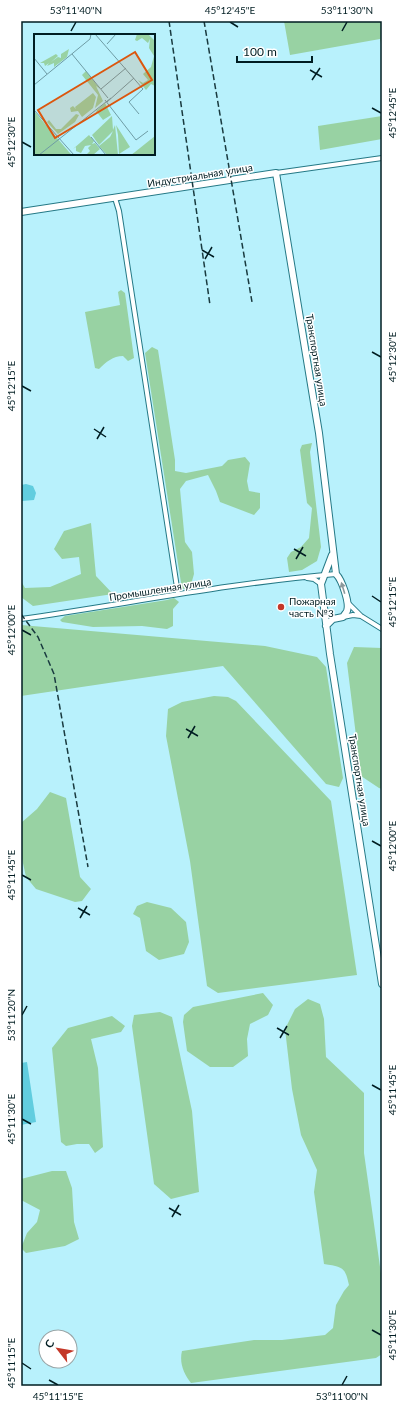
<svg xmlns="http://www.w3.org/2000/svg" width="403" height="1407" viewBox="0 0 403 1407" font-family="Lato,sans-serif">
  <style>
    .green { fill: #98d2a3 }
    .water { fill: #61cddf }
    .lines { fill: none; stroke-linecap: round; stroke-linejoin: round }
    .street-casing { stroke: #257986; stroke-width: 6 }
    .secondary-casing { stroke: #257986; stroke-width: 8 }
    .street { stroke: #fff; stroke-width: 4 }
    .secondary { stroke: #fff; stroke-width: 6 }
    .rail { stroke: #193a3f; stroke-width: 1.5; stroke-dasharray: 6 3; stroke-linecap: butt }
    .oneway { fill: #8c999c }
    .ticks { fill: none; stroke: #001d22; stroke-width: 1.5 }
    .poi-dot { fill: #c43728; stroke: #fff; stroke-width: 1.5 }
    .labels { text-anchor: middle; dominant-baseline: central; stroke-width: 3; stroke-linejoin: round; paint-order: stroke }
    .street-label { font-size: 10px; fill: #001d22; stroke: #fff }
    .poi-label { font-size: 10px; fill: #001d22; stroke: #fff; text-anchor: start }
    .inset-road { fill: none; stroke: #6e9ca5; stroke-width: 1 }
    .view { fill: #dc560d; fill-opacity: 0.15; stroke: #dc560d; stroke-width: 2 }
    .inset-edge { fill: none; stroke: #001d22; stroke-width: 2 }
    .neatline { fill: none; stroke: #001d22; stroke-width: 1.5 }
    .ticks-label { font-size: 10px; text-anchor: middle; fill: #001d22 }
  </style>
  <rect width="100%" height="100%" fill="#b8f1fc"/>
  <path class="green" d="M284 21H382V49L380 39 290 55Z
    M382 116V139L320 150 318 126Z
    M121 290 125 293 134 358 128 361 123 356C113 356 106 362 99 369L95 368 85 312 120 305 118 292Z
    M152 347 158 350 175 460V471L186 473 222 466 228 460 245 457 250 463 247 481 249 491 260 493V508L254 515 220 502 216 491 208 475 186 481 180 489 185 542 192 552 194 574 190 588 182 589 145 353Z
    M312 443 310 452 321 547 317 561 302 570 289 572 287 558 291 552 301 547 309 538 312 508 307 503 300 450 302 445Z
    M91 523 96 576 113 594 33 606 21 597V581L25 588 50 587 81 574 79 557 62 559 54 549 64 531Z
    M174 598 179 602 173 609V626L167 629 142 626 93 627 62 622 60 620 65 616 167 600Z
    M21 625 265 646 317 657 326 667 343 778 339 787 326 784 223 666 21 696Z
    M354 647 382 648V789L379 788 361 776 347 663Z
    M214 696 228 697 236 701 331 801 357 975 218 993 207 986 190 861 166 736 168 709 182 702Z
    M50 792 66 798 80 877 91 889 82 901 75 902 36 889 26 877 21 854V823L37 809Z
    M147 902 171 908 186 922 189 942 184 954 159 960 146 951 140 918 133 914 137 906Z
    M263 993 273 1005 268 1015 250 1024 247 1039 248 1056 233 1067H210L187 1051 183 1022 184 1015 193 1007Z
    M308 999 320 1004 324 1019 326 1057 364 1093V1153L382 1281V1354L376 1358 191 1383C184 1374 179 1363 182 1351L254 1340H282L325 1335 333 1328 336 1305 344 1291 349 1285C345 1267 343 1267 324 1264L314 1192 317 1170 301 1135 292 1089 285 1029 295 1009Z
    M160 1012 172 1017 192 1111 199 1192 171 1199 154 1184 132 1026 134 1015Z
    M112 1016 125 1026 121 1032 91 1039 98 1068 103 1147 95 1153 89 1144H77L66 1146 61 1142 52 1048 68 1028Z
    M52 1171H66L72 1188 74 1222 79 1239 65 1246 26 1253 21 1248 27 1233 37 1222 40 1210 21 1200V1179Z"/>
  <path class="water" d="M26 484 33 486 36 493 34 500 22 501 21 485Z
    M27 1062 36 1122 21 1125V1063Z"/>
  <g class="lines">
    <defs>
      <path id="street" d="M276 173 382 158
        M115 198 119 211 178 594
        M307 578 314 579 321 584
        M348 603 361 616 382 629
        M343 617 353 615 361 616
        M21 619C126 604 230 583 336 574"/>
      <path id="secondary" d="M21 212 276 173 319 433 336 574C342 580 350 603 347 611 346 613 344 615 343 617L333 619 326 626
        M332 555 321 584 330 654 382 984"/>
    </defs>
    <use href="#street" class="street-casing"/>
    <use href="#secondary" class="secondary-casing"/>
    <use href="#street" class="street"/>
    <use href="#secondary" class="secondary"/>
    <path class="rail" d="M169 21 210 305
      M204 21 252 302
      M21 614 38 637 54 674 88 867"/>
  </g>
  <defs><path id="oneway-solid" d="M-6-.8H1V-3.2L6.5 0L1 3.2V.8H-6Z"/></defs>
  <use class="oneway" href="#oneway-solid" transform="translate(343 588) rotate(-107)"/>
  <path class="ticks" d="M230 22 238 27M71 31 76 22M342 31 347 22M310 70 322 77M312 80 320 68M372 108 381 113M22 142 31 147M202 250 214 257M205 259 212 247M372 352 381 357M22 386 31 391M94 429 106 437M97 439 104 427M294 549 306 556M296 559 303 547M372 596 381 602M22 630 31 635M186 729 198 736M188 738 195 726M372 841 381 846M22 875 31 880M78 908 90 915M80 918 87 906M22 1015 27 1006M277 1028 289 1035M280 1038 287 1026M372 1085 381 1090M22 1119 31 1124M169 1208 181 1215M172 1217 179 1205M372 1330 381 1335M22 1363 31 1369M49 1380 58 1385M342 1385 347 1376"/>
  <circle class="poi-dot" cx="281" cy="607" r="4"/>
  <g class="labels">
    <g class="street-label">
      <text transform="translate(200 175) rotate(-9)">Индустриальная улица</text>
      <text transform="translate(317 360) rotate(81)">Транспортная улица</text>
      <text transform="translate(160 589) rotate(-9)">Промышленная улица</text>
      <text transform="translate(360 780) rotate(81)">Транспортная улица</text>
    </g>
    <g class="poi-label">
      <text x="289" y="601">Пожарная<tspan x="289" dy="12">часть №3</tspan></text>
    </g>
  </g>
  <g transform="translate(34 34)">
    <rect width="121" height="121" fill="#b8f1fc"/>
    <path d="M103 0H114L121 7V52L117 50 112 56 104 46 109 49 114 46 109 40 117 33 120 22 115 14 116 5 114 9 108 4 103 7 101 6ZM35 15 33 23 20 33V29L13 32 15 29 11 32 10 29H6L22 20 24 22 17 28 24 23 27 24V20ZM52 37 66 55 62 52 69 67 61 74 64 61 48 41ZM59 59 62 63 59 74 48 83 44 77 37 78 36 74 39 72 42 75 41 73ZM71 69 77 81 69 86 62 77ZM0 77 35 118 38 121H0ZM42 80 45 81 41 88 24 100 13 88 15 86 22 95H27ZM78 82 79 96 81 91 84 121H73L65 112 76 103 79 97 65 111 58 101ZM82 91 96 113 85 120 84 101ZM55 101 60 107 58 110 61 109 66 115 59 121H52L56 117 54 114 57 111 51 112 47 119 42 117V113L39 115ZM121 102V121H97L101 118Z" fill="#98d2a3"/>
    <path class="inset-road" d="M61 0 109 55 95 68 105 80M73 10 82 0M38 20 74 64M0 24 13 40M0 51 56 5 57 0M67 55 92 34M71 66 102 106 114 97M73 68 100 44M0 76 40 121M57 103 72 121M5 121 77 64"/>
    <path class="view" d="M101 18 118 46 21 104 4 76Z"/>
    <rect width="121" height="121" class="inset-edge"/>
  </g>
  <rect width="403" height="1407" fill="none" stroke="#ffffff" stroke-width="44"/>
  <g transform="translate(58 1349) rotate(301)"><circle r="19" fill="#ffffff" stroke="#99a5a7"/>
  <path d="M0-3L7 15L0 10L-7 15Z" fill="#c43728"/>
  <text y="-6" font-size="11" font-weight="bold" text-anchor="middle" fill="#001d22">С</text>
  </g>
  <path d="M237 56v6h75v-6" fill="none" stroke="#001d22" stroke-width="2"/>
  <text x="243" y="56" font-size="12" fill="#001d22" stroke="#ffffff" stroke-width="3" paint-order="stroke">100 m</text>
  <rect x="22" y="22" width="359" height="1363" class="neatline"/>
  <g class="ticks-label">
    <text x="76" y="14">53°11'40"N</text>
    <text x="230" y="14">45°12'45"E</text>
    <text x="347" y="14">53°11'30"N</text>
    <text transform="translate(392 113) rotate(-90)" y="4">45°12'45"E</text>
    <text transform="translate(11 142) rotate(-90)" y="4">45°12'30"E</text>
    <text transform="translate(392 357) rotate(-90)" y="4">45°12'30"E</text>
    <text transform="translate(11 386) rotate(-90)" y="4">45°12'15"E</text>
    <text transform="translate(392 602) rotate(-90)" y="4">45°12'15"E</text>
    <text transform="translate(11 630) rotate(-90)" y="4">45°12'00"E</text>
    <text transform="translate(392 846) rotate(-90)" y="4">45°12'00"E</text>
    <text transform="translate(11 875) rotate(-90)" y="4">45°11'45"E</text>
    <text transform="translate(11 1015) rotate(-90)" y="4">53°11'20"N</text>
    <text transform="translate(392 1090) rotate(-90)" y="4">45°11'45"E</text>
    <text transform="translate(11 1119) rotate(-90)" y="4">45°11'30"E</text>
    <text transform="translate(392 1335) rotate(-90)" y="4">45°11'30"E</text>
    <text transform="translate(11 1363) rotate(-90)" y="4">45°11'15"E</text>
    <text x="58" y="1400">45°11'15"E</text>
    <text x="342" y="1400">53°11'00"N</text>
  </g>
</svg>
